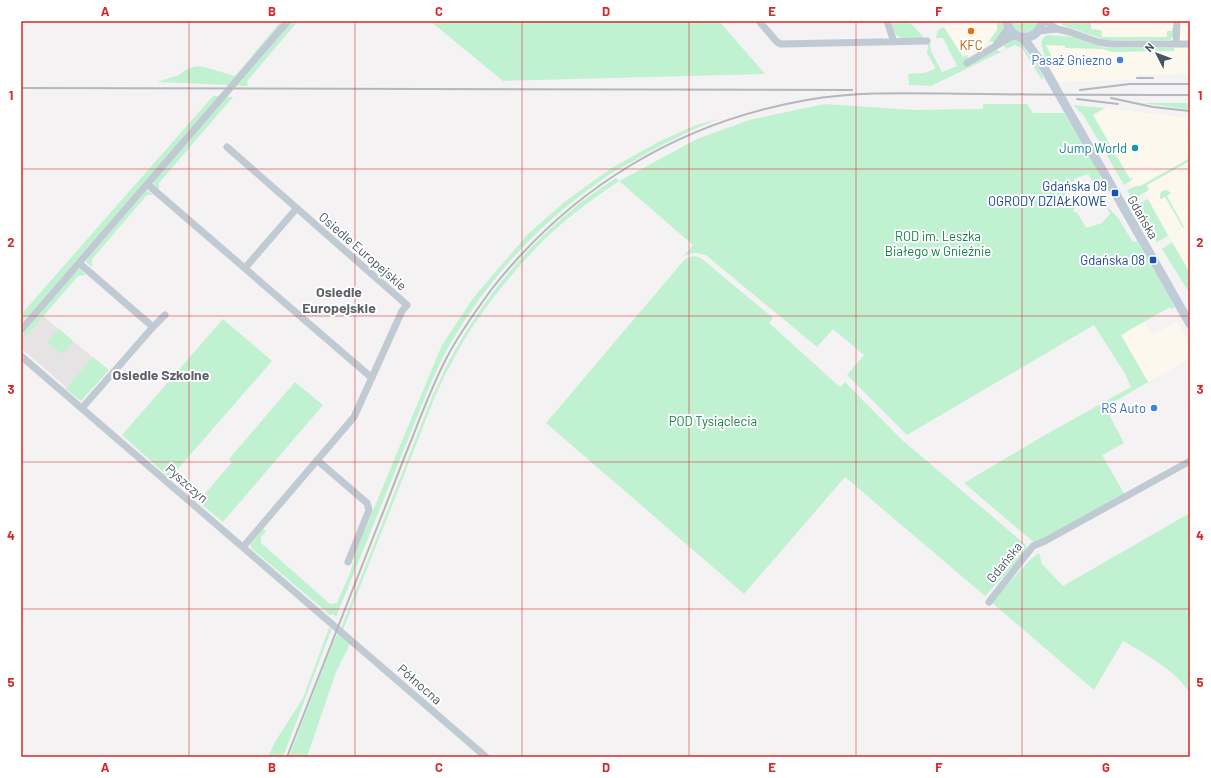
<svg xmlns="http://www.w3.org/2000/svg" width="1211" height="778" viewBox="0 0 1211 778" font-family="Barlow,sans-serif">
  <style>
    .commercial { fill: #fdf8ed }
    .education { fill: #e5e3e4 }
    .green { fill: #c0f2d2 }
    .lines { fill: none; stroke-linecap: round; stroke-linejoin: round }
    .street { stroke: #bfcad2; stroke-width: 7 }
    .secondary { stroke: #bfcbd6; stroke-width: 9 }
    .rail { stroke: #b4b7bd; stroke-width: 2 }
    .grid { fill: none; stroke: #d62828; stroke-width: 1; stroke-opacity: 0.55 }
    .food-dot { fill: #e8710a; stroke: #fff; stroke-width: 1.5 }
    .shop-dot { fill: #3f7fe0; stroke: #fff; stroke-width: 1.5 }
    .culture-dot { fill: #0f9aa8; stroke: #fff; stroke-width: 1.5 }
    .transit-dot { fill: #1a4fb4; stroke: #fff; stroke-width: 1.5 }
    .labels { text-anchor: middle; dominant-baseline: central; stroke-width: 4; stroke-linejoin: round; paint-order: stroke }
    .food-label { font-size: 13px; fill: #c56008; stroke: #fff }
    .shop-label { font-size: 13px; fill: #366cbe; stroke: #fff; text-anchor: end }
    .culture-label { font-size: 13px; fill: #0d838f; stroke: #fff; text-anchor: end }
    .transit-label { font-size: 13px; fill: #164399; stroke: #fff; text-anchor: end }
    .street-label { font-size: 13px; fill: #485661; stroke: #fff }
    .park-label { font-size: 13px; fill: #138347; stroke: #fff }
    .neighbourhood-label { font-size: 14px; font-weight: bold; fill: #5e6267; stroke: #fff }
    .neatline { fill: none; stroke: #d62828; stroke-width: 1.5 }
    .grid-label { font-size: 13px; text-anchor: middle; font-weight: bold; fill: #d62828 }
  </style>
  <rect width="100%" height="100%" fill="#f4f2f2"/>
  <path class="commercial" d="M953 21H997V30L989 41 963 58 944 27Z
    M1050 21H1190V41L1106 40Z
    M1048 35 1075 37 1101 47 1112 48H1190V74L1137 75 1136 80 1059 82 1046 59 1042 47V39L1044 36Z
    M1086 106 1190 118V273L1142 188 1135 192Z
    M1144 321 1153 335 1177 321 1190 344V359L1148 382 1121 335Z"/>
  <path class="education" d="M43 316 108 370 81 400 21 348V342Z"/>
  <path class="green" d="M281 21H284L230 85 157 82 179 75 185 70 196 66 204 67 235 76Z
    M292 21H298L247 81 248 86H237Z
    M430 21H719L765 74 503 81Z
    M891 21H909L924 38C918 38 902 40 898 36 894 33 892 25 891 21Z
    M997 21H1004L1005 28 994 42 989 41 997 30Z
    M1011 21H1038C1035 34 1026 35 1015 30Z
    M1061 21H1096H1091V29L1101 30 1102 37H1167V31H1172V28H1174V35L1170 40H1106L1062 25Z
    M944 27 963 57 967 55 971 62 993 50H997L1001 52 931 86 909 85 908 74 924 73 935 69V67L927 53 928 44H930L931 51 942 72 957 66 943 38H936L938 30Z
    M1048 35 1075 37 1101 47 1112 48H1174V51L1112 52 1103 49 1065 48V46L1046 45 1052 57 1046 59C1043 51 1037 38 1048 35Z
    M1016 39 1020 40 1030 57 1033 56 1043 77V79L1042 80 1022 48 1015 45 1006 49 1004 45 1012 40Z
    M213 96H219L29 315 21 321V313L25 310Z
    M227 97H233L159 183V188L157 190 154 185 153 182Z
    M1142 103H1190V109H1186Z
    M824 104 915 110 983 109V104H1027L1033 113H1064L1098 171 1103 185 1097 189 1088 174 1076 178 1064 190 1075 208 1073 210 1075 213 1077 212 1086 228 1102 223 1110 214 1100 193 1106 205 1119 219 1132 241 1134 242 1137 241 1175 307 1171 309 1170 307 1121 335 1148 382 1105 407 1124 443 1102 455 1125 495 1037 545 964 483 1045 435 1131 387 1124 372 1094 325 907 435 847 375 864 355 833 329 817 347 707 256C698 252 693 252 684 256L693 245 619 181C590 201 560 222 536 248 503 283 471 323 450 366 444 376 439 388 434 399L343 630 341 628 432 397C438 385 443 372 449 361 478 308 514 260 560 220 577 204 596 191 616 178L619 181 697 139 749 120Z
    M1073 105 1105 108 1093 115 1130 179 1133 177 1132 180 1124 185 1084 116Z
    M719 119C690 130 663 144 635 160 623 167 610 173 599 182 534 227 479 289 442 359 436 371 431 383 426 395L336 617 333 614 330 615 251 548V544L263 529 266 531 261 537V543L330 604 337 603C341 593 355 566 354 556L442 345 474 297 527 235 563 203 610 169 658 142 696 125Z
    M1190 158V161L1147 185 1149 189 1147 191 1132 200 1127 190 1136 186H1140Z
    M1167 190 1171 193 1167 196 1184 227 1183 228 1165 197 1161 199 1160 198C1159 193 1162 190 1167 190Z
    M146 191H148L153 195H147L92 259V267L86 262 88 258Z
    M1148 199 1168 236 1157 242 1150 232 1135 206Z
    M1172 242 1190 273V294L1162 249Z
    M694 256 701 258 773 318 769 323 840 387 845 382 901 439 1026 545 1027 550 1021 558 985 596 845 477 744 594 546 423 685 259 687 258Z
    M77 269H80L86 275 78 276 21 342V336Z
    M223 319 272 361 170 478 122 435Z
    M59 329 73 341 62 354 47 342Z
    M93 357 109 370 81 401 66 389Z
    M295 382 323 405 223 522 198 502 232 462 229 459Z
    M1190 513V693C1174 669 1148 656 1123 641L1094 690 991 602 1030 560 1039 553 1042 564 1063 586Z
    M329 628H332L283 757H268L275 742 303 698Z
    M338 633 350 644 336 672 307 757H289L332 645Z"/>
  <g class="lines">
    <path class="street" d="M759 21 777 42 781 44 927 41
      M887 21 894 42
      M1046 21 1057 29
      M1038 31 1057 29 1070 32 1098 42 1111 44H1190
      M1176 44 1177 21
      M996 45 1009 27
      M967 63 1011 37 1017 36
      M227 147 407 305 402 311 354 417 243 547
      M147 184 372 378
      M79 263 153 327
      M245 268 297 208
      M21 330 288 21
      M21 356 486 757
      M82 408 153 327 165 315
      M317 460 367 503 369 510 348 562
      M989 602 1033 546 1045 541 1190 461"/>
    <path class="secondary" d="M1007 21C1010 43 1039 43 1042 21
      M1022 38C1029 44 1033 52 1039 59L1190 324"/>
    <path class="rail" d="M1137 78H1153
      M21 88 852 90
      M1080 90 1130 84H1190
      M1111 98 1153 107 1190 111
      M1077 99 1118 104
      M287 757C317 680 348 602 378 525 390 495 401 465 413 436 423 410 433 384 446 359 458 335 475 312 491 290 571 188 679 122 807 100 865 90 926 94 985 94 1054 95 1122 95 1190 95"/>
  </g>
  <path class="grid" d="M189 21V757M355 21V757M522 21V757M689 21V757M856 21V757M1022 21V757M21 169H1190M21 316H1190M21 462H1190M21 609H1190"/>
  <circle class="food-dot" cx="971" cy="31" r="4"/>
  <g class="shop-dot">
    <circle cx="1120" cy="60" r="4"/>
    <circle cx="1154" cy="408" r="4"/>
  </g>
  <circle class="culture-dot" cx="1135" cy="148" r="4"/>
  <g class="transit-dot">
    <rect x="1111" y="189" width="8" height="8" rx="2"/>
    <rect x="1149" y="256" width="8" height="8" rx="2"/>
  </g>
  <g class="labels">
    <g class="food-label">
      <text x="971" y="45">KFC</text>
    </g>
    <g class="shop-label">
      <text x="1112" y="60">Pasaż Gniezno</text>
      <text x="1146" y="408">RS Auto</text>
    </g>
    <g class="culture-label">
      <text x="1127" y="148">Jump World</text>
    </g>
    <g class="transit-label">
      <text x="1107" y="186">Gdańska 09<tspan x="1107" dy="15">OGRODY DZIAŁKOWE</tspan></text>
      <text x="1145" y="260">Gdańska 08</text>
    </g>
    <g class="street-label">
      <text transform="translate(1143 217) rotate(60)">Gdańska</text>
      <text transform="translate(363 251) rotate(41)">Osiedle Europejskie</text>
      <text transform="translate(187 483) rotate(41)">Pyszczyn</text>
      <text transform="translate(1004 562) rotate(-51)">Gdańska</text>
      <text transform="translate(420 684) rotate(41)">Północna</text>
    </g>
    <g class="park-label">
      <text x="938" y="236">ROD im. Leszka<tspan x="938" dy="15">Białego w Gnieźnie</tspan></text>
      <text x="713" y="421">POD Tysiąclecia</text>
    </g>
    <g class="neighbourhood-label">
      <text x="339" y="291">Osiedle<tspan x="339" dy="16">Europejskie</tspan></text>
      <text x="161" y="374">Osiedle Szkolne</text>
    </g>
  </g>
  <rect width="1211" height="778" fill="none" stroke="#ffffff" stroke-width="44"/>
  <g transform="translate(1157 54) rotate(312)" stroke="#ffffff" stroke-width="3" paint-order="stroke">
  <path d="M0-3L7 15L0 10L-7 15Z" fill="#485661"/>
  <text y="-6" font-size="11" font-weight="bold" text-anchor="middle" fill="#485661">N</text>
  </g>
  <rect x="22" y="22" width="1167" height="734" class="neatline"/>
  <g class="grid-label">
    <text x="105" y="16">A</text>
    <text x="272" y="16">B</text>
    <text x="439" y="16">C</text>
    <text x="606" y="16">D</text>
    <text x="772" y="16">E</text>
    <text x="939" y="16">F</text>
    <text x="1106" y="16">G</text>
    <text x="11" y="100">1</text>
    <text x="1200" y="100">1</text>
    <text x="11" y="247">2</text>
    <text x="1200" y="247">2</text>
    <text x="11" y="394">3</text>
    <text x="1200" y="394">3</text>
    <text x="11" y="540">4</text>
    <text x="1200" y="540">4</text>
    <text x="11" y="687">5</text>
    <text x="1200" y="687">5</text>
    <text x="105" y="772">A</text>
    <text x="272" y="772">B</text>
    <text x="439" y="772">C</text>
    <text x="606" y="772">D</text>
    <text x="772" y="772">E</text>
    <text x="939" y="772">F</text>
    <text x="1106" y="772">G</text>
  </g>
</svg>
